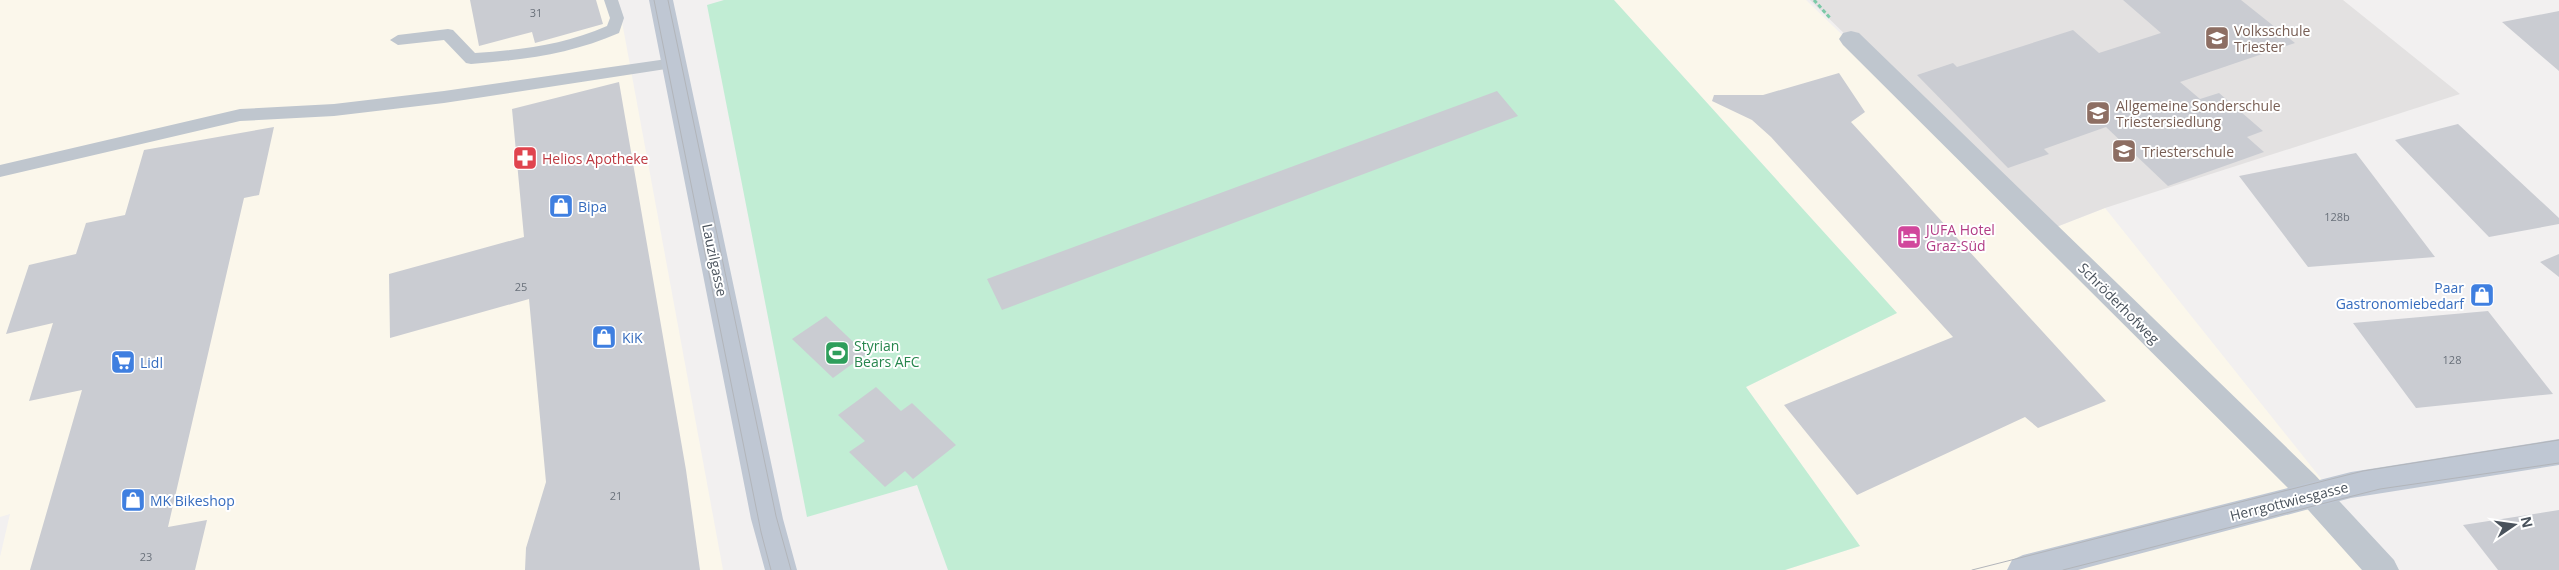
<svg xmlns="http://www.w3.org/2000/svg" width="2559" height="570" viewBox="0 0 2559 570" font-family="'Open Sans',sans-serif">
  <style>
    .commercial { fill: #fbf7eb }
    .education { fill: #e3e1e1 }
    .green { fill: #c1edd4 }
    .building { fill: #caccd2 }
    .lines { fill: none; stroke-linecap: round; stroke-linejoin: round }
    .path { stroke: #7bc9a7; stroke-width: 3; stroke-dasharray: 4 2.5; stroke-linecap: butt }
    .lane { fill: #bfc6ce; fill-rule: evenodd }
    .street { fill: #bfc6ce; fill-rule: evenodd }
    .secondary { fill: #bfc7d3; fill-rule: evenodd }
    .tram { stroke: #b2b5ba; stroke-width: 1 }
    .labels { text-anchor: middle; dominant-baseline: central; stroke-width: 4; stroke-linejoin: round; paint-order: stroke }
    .number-label { font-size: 11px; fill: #69707a }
    .education-label { font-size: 14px; fill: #785e54; stroke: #fff; text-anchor: start }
    .health-label { font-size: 14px; fill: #be3a42; stroke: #fff; text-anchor: start }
    .shop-label { font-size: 14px; fill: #366cbe; stroke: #fff; text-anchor: start }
    .hotel-label { font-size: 14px; fill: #b23c85; stroke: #fff; text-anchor: start }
    .street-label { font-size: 14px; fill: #49525c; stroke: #fff }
    .leisure-label { font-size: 14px; fill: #27864d; stroke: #fff; text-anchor: start }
  </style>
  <rect width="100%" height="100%" fill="#f2f0f0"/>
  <path class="commercial" d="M0 0H618L723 570H0V557L10 514 0 517Z
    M1614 0H1806L2046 231 2105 208 2394 570H1785L1860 546 1746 387 1897 313Z"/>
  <path class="education" d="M1810 0H2343L2460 94 2105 208 2046 231Z"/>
  <path class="green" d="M724 0H1614L1897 313 1746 387 1860 546 1785 570H948L917 485 807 517 707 5Z"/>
  <path class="building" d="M470 0H596L603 24 535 43 532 32 479 46Z
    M2123 0H2241L2295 43 2180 82 2200 99 2219 93 2263 131 2247 137 2264 152 2168 186 2106 127 2044 149 2049 154 2008 168 1917 75 1953 63 1957 67 2073 30 2099 53 2161 33Z
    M2559 11V71L2502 22Z
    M1839 73 1865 112 1851 122 2106 401 2038 428 2025 417 1857 495 1784 405 1953 337 1771 137 1752 120 1712 101 1714 95H1763Z
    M619 82 686 470 700 570H525L526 548 546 482 529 299 390 338 389 274 524 237 512 109Z
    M1497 91 1518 116 1002 310 987 279Z
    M2458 124 2559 218V224L2489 237 2395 140Z
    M274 127 259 195 244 198 168 527 207 520 195 570H30L82 390 29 401 53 323 6 334 29 265 76 254 86 223 125 215 144 150Z
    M2356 153 2435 257 2308 267 2239 176Z
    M2559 254V277L2540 262Z
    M2488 311 2553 394 2416 408 2353 323Z
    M826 316 866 354 833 378 792 339Z
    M876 387 901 411 912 403 956 445 913 479 905 471 885 487 849 452 865 441 838 415Z
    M2559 510V570H2498L2463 525Z"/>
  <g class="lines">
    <path class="path" d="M1814 0 1830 18"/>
    <path class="lane" d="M604 0H618L624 18 619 33C571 54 523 60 471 64L466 63 444 40 398 45 390 40 398 35 448 29 453 30 475 53C521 50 564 45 607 26L610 18Z
      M674 58 679 59 682 63 679 67 444 103 334 116 240 121 0 177V165L240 109 334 104 444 91Z"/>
    <path class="street" d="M1851 31 1859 33 2315 475 2394 560 2399 570H2362L2293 493 1843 45 1839 39 1843 33Z"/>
    <path class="secondary" d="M649 0H673L783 519 797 570H765L751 519Z
      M2559 439V465L2351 498 2078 570H2007L2012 560 2023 555 2351 472Z"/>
    <path class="tram" d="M654 0 761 532 771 570
      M668 0 776 516 791 570
      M1972 570 2363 471 2559 440
      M2063 570 2380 489 2559 463"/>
  </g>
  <defs>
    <symbol id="school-square" viewBox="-11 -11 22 22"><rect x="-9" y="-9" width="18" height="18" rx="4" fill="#8d6e63" stroke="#fff"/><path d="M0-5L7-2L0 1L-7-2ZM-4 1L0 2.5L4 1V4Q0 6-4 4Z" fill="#fff"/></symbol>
    <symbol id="pharmacy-square" viewBox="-11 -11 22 22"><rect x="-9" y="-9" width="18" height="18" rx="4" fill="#e0444e" stroke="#fff"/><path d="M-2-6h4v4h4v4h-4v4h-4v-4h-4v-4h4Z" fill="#fff"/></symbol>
    <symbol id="shop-square" viewBox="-11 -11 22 22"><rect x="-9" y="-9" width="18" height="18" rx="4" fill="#3f7fe0" stroke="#fff"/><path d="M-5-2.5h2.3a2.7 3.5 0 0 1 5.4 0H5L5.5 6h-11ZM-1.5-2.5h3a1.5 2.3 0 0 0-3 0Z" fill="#fff"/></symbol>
    <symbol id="hotel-square" viewBox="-11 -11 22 22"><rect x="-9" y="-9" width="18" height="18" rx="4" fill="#d1479c" stroke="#fff"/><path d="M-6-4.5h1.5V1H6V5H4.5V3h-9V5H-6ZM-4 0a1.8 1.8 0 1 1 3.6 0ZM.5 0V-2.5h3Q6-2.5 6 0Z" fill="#fff"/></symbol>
    <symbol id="stadium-square" viewBox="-11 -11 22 22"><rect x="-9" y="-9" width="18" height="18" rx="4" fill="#2e9e5b" stroke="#fff"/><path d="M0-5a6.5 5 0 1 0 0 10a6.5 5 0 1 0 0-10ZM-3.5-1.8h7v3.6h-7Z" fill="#fff"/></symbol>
    <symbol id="supermarket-square" viewBox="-11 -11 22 22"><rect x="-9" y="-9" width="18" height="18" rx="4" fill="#3f7fe0" stroke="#fff"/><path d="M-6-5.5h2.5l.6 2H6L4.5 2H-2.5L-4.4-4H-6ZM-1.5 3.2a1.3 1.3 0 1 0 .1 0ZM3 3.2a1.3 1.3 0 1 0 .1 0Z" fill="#fff"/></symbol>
  </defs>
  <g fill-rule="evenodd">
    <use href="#school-square" x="2203" y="24" width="28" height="28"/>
    <use href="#school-square" x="2084" y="99" width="28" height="28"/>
    <use href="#school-square" x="2110" y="137" width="28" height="28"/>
    <use href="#pharmacy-square" x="511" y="144" width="28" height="28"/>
    <use href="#shop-square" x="547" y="192" width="28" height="28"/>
    <use href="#hotel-square" x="1895" y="223" width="28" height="28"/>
    <use href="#shop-square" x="2468" y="281" width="28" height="28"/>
    <use href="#shop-square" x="590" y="323" width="28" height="28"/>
    <use href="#stadium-square" x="823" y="339" width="28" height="28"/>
    <use href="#supermarket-square" x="109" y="348" width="28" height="28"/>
    <use href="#shop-square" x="119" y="486" width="28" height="28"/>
  </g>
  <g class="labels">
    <g class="number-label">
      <text x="536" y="12">31</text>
      <text x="2337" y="216">128b</text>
      <text x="521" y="286">25</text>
      <text x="2452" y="359">128</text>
      <text x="616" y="495">21</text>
      <text x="146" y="556">23</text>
    </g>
    <g class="education-label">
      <text x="2234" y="30">Volksschule<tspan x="2234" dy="16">Triester</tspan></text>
      <text x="2116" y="105">Allgemeine Sonderschule<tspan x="2116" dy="16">Triestersiedlung</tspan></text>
      <text x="2142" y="151">Triesterschule</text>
    </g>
    <g class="health-label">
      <text x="542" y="158">Helios Apotheke</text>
    </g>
    <g class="shop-label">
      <text x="578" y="206">Bipa</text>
      <text x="2464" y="287" text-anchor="end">Paar<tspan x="2464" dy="16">Gastronomiebedarf</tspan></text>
      <text x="622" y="337">KiK</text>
      <text x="140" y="362">Lidl</text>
      <text x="150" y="500">MK Bikeshop</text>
    </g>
    <g class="hotel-label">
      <text x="1926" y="229">JUFA Hotel<tspan x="1926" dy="16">Graz-Süd</tspan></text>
    </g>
    <g class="street-label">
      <text transform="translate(715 260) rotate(78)">Lauzilgasse</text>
      <text transform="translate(2119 303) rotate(45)">Schröderhofweg</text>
      <text transform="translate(2289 501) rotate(-14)">Herrgottwiesgasse</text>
    </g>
    <g class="leisure-label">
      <text x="854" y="345">Styrian<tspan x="854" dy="16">Bears AFC</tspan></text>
    </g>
  </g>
  <g transform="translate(2514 525) rotate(77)" stroke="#ffffff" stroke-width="4" paint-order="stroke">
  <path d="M0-4L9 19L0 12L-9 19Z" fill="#49525c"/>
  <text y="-8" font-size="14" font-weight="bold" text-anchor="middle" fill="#49525c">N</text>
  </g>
</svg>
